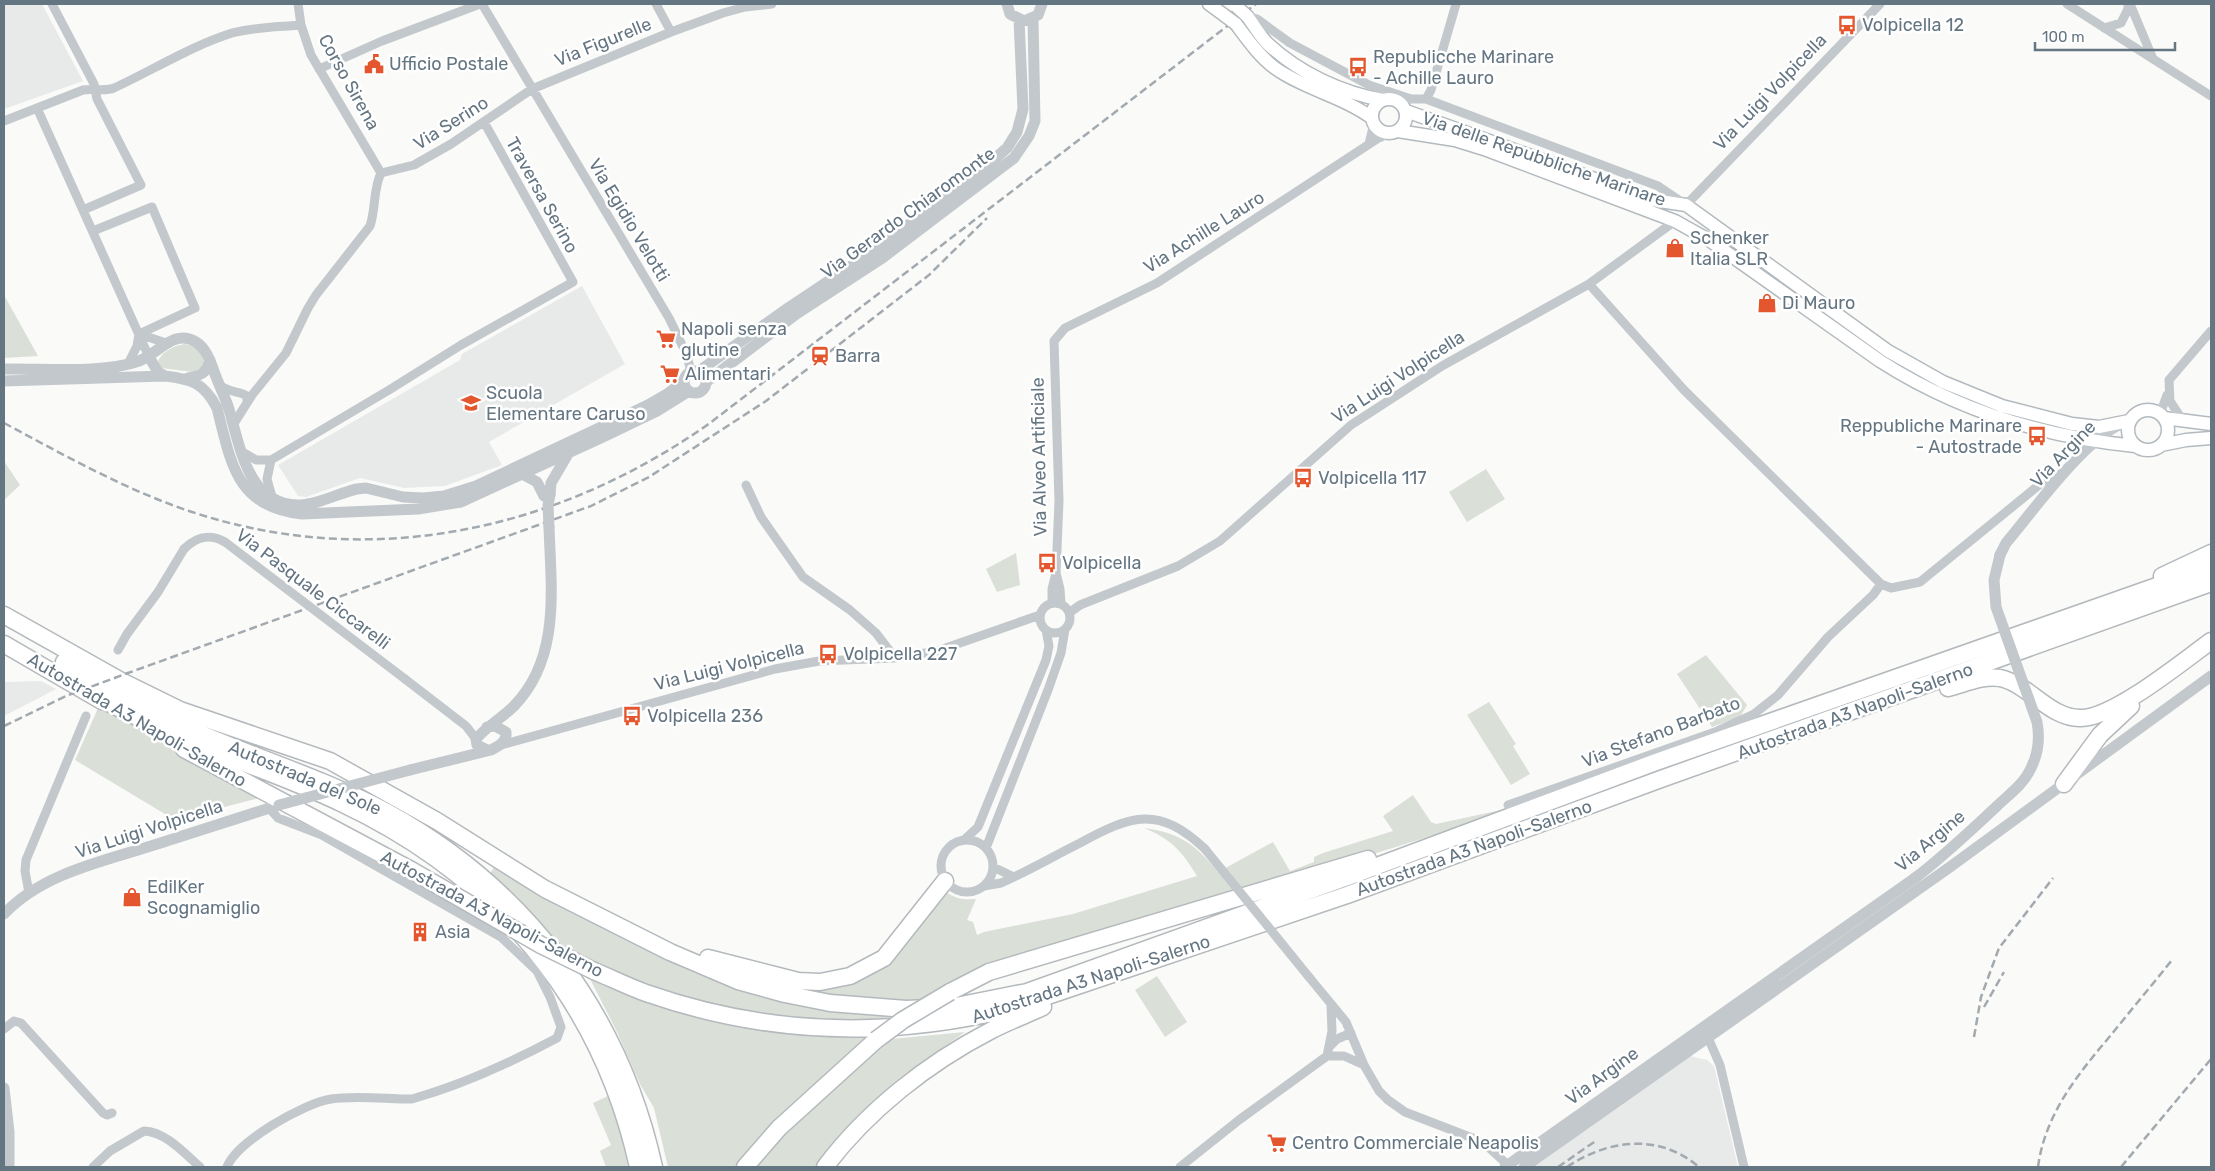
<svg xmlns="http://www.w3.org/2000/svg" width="2215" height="1171" viewBox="0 0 2215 1171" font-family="Rubik,sans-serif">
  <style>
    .built { fill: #e8e9e9 }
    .green { fill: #dadfd7 }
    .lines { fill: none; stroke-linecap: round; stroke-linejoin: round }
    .secondary-casing { stroke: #b3babf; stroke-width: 15 }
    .motorway-casing { stroke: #b4b9bd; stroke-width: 19 }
    .minor { stroke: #c3c8cc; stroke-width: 9 }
    .tertiary { stroke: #c3c8cc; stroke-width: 11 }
    .secondary { stroke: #fff; stroke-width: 12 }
    .motorway { stroke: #fff; stroke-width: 16 }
    .rail { stroke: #a2aab0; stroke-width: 2.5; stroke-dasharray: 8 4; stroke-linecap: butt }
    .secondary-bridge-casing { stroke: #b3babf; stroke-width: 15; stroke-linecap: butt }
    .motorway-bridge-casing { stroke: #b4b9bd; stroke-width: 19; stroke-linecap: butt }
    .minor-bridge { stroke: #c3c8cc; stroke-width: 9 }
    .tertiary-bridge { stroke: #c3c8cc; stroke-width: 11 }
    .secondary-bridge { stroke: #fff; stroke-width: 12 }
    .motorway-bridge { stroke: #fff; stroke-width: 16 }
    .labels { text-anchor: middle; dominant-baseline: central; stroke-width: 5; stroke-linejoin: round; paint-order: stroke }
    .poi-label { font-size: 18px; fill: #657683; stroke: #fff; text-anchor: start }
    .street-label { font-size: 18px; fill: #657683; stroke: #fff }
  </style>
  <rect width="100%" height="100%" fill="#fafaf8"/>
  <path class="built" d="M4 4H42L83 81 4 109Z
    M582 286 625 364 489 442 502 465 445 486 404 488 360 478 306 497 298 496 278 465 460 360 462 354Z
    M41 681 56 689 4 716V682Z
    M1690 1056 1707 1060 1714 1066 1738 1167H1533Z"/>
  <path class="green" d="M4 295 38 356 4 358Z
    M185 344C196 345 205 355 204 366L193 372 161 368 158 362C161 352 175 345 185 344Z
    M4 461 20 485 4 500Z
    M1486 469 1505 499 1467 522 1449 492Z
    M1016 553 1020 585 997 592 986 569Z
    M1706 655 1747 705 1740 717 1712 727 1677 674Z
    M1489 702 1516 744 1513 746 1530 774 1511 785 1467 715Z
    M99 706 267 796 175 820 75 760Z
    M1413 795 1431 822 1436 824 1515 807 1431 836 942 989 915 1003 842 999 787 987C805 986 836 987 853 982 888 971 922 920 946 892 956 899 964 900 976 899L967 920 973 922 977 935 984 932 1073 914 1197 876C1182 851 1171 839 1144 828 1180 833 1195 844 1218 872L1273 842 1290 871 1314 862V857L1323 853 1393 831 1383 816Z
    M495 865 681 963 900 1016 892 1022 854 1024 746 1014 637 984 556 946 489 876Z
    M1157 976 1187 1022 1165 1037 1135 990Z
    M589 977 734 1024 796 1034 866 1037C820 1078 776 1119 737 1167H668L654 1108 640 1084 617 1032Z
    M965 1032 903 1076 831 1148 817 1167H755L807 1110 891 1039Z
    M608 1096 620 1128 628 1167H606L600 1151 611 1145 593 1103Z"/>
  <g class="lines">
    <defs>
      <path id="secondary" d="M1209 4 1224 15
        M1247 16C1254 25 1260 36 1268 44 1299 73 1342 93 1383 100
        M1236 24C1248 40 1259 56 1275 68 1304 89 1342 96 1372 118
        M1372 116a17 17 0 1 1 34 0a17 17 0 1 1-34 0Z
        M1406 111 1653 200 1686 205 1888 351 1943 382 2002 406 2072 424 2099 427 2129 421
        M1398 131 1455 140 1484 149 1675 221 1709 240 1880 361C1958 411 2044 437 2135 446
        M2128 430a20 20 0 1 1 40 0a20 20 0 1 1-40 0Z
        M2164 418 2211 424
        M2161 445 2186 440 2211 438"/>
      <path id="motorway" d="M2162 576 2211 553
        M4 615 123 682 180 710 330 761 437 821 545 889 670 952 738 981 785 994 830 1003 906 1009 951 1007 1027 992 1353 875 1656 762 2211 567
        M4 644 102 701
        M64 662C101 683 137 705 176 723 246 755 319 776 387 812 526 888 620 1013 654 1167
        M1948 688C1964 684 1983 675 2000 678 2029 684 2050 719 2081 718 2114 718 2183 661 2211 641
        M93 695C130 714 166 732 204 747 250 766 297 782 341 803 496 876 601 999 638 1167
        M184 749 411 870
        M2064 784 2100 735 2131 706
        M708 958 798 981 820 982 850 976 884 958 945 881
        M594 971C611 978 629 987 646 993 766 1035 886 1039 1009 1009L1347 895 1661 779 2211 583
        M950 992 989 972 1368 859
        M745 1167 779 1128 876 1040
        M825 1167C867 1111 928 1063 990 1031 1007 1022 1026 1015 1043 1007"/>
    </defs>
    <use href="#secondary" class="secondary-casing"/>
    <use href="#motorway" class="motorway-casing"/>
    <path class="minor" d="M52 4 94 84 97 99 141 185 83 210
      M298 4 301 25 311 55 381 173
      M482 4 669 318 686 353 691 371
      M656 4 671 32
      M2067 4 2211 96
      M2130 4 2153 59
      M1247 16 1257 19 1290 43 1369 85 1411 99H1426L1658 186 1686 205 1880 4
      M2104 28 2121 23 2128 9V4
      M319 69 382 41 480 4
      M1426 99 1431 90 1456 4
      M37 108 149 357
      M4 121 83 90C94 88 104 92 114 88 153 70 191 46 232 33 254 27 278 27 301 25
      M1369 144 1374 123
      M381 173 414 165 451 144 532 89 671 32 723 13 745 7 772 4
      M93 231 152 207 195 308 139 334
      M1589 284 1684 390 1881 584
      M139 334 166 343
      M128 364 137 346 139 334
      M220 385C229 393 241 391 247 396V402
      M2160 414 2167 395
      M2183 421 2170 401 2169 380 2211 331
      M233 425 252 395 286 353 308 308 316 295 370 226C376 208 373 189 381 173
      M241 451 256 460H271
      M746 485 761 517 803 577 850 610 876 633 895 658
      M272 497 267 479 271 460 389 390 461 345 573 282 484 122
      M1056 573 1060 589 1061 604
      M1052 603V589L1056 573 1059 501 1054 341 1065 328 1157 283 1377 139 1390 133
      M1040 618a15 15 0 1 1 30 0a15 15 0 1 1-30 0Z
      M1069 613 1080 605 1178 566 1220 541 1351 425 1442 366 1589 284 1675 221
      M118 650 127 634 158 592 184 549
      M405 679 466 726 476 739
      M501 745 775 669 819 661 895 658 937 651 1040 615
      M1508 805 1715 732 1754 714 1778 695 1828 637 1873 595 1881 584 1891 588 1920 582 2044 481 2063 473
      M941 866a26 26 0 1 1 52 0a26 26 0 1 1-52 0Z
      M964 840 978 827 1046 660 1049 646 1046 630
      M986 848 1048 690 1061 653 1065 629
      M993 867 1014 877
      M984 886 1001 883C1028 871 1054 856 1080 843 1132 815 1158 805 1205 849
      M29 893 25 871 26 860 86 716
      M1309 977 1346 1022 1364 1065 1379 1091 1388 1100 1405 1112 1475 1139 1487 1146 1508 1165
      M4 1029 14 1021 21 1023 103 1113 107 1115 112 1113
      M1706 1033 1720 1065 1744 1167
      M1330 1046 1337 1039 1351 1033
      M1327 1056H1344L1364 1065
      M93 1167 110 1151 144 1131C166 1132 184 1153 200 1167
      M227 1167C236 1142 304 1103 331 1099 354 1095 387 1099 412 1099 462 1085 512 1062 557 1038L561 1027 550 997 537 971 501 937 322 835 278 818 269 808
      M1180 1167 1239 1120 1327 1056 1332 1031 1331 1006"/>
    <path class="tertiary" d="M1007 4 1010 14 1024 21 1038 15 1042 4
      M149 357 158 372 165 376
      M4 369C43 368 103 374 139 361 158 354 174 328 196 342 207 349 211 363 215 374 219 385 224 395 228 406 240 444 246 504 298 505 318 505 338 493 357 489L366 488 403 497 423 498 444 496 476 486 648 405 667 394 684 381
      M684 382a11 11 0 1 1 22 0a11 11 0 1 1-22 0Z
      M699 371 788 308 875 250 983 169 1007 148 1017 132 1023 109 1019 20
      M188 378C200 376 207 373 210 360
      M4 381 165 376C192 379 204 383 217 408 231 463 236 507 302 514L418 509 461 502 603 437 657 411 689 391
      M706 382 795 315 881 259 1014 158 1029 136 1035 121 1033 19
      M524 475 537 482 544 496
      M550 495 551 483 568 454
      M2000 555 2006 543C2033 511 2084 440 2121 424
      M487 750 477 745 476 739C487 726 502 718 514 706 561 658 551 588 549 527
      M410 770 491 750C499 746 507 742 506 732L495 726 487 727
      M4 914C42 874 100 862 151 846 194 832 236 819 279 805
      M4 1088 9 1132V1167
      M1505 1167 1915 878
      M1524 1167 1950 867 2211 676"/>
    <use href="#secondary" class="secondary"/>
    <use href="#motorway" class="motorway"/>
    <path class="rail" d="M4 423C64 455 124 489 189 511 370 572 557 531 710 423L1256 4
      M4 726 66 696 128 673 591 506 649 477 766 401 929 275 987 218
      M1984 1007 2004 972
      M1974 1037 1981 997 1999 948 2053 878
      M1558 1167 1597 1140
      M1567 1167C1609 1139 1659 1133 1699 1167
      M2038 1167C2045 1114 2078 1074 2111 1035 2131 1010 2152 985 2172 960
      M2121 1167 2211 1059"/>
    <defs>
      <path id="secondary-bridge" d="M1236 6 1247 16
        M1224 15 1236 24"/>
      <path id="motorway-bridge" d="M411 870 541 945 594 971
        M876 1040 903 1020 950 992"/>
    </defs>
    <use href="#secondary-bridge" class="secondary-bridge-casing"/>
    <use href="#motorway-bridge" class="motorway-bridge-casing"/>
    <path class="minor-bridge" d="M184 549C196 537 209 533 225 542L405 679
      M1205 849 1309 977"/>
    <path class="tertiary-bridge" d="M549 527 548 505 550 495
      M279 805 410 770
      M1915 878C1944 856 1970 831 1996 807 2007 796 2023 785 2030 770 2038 755 2040 738 2037 722L1996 607 1994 580 2000 555"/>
    <use href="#secondary-bridge" class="secondary-bridge"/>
    <use href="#motorway-bridge" class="motorway-bridge"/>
  </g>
  <defs>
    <symbol id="bus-bare" viewBox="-9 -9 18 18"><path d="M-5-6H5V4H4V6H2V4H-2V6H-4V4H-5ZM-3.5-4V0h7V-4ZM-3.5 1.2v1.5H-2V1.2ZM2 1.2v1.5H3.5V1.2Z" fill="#e4572e" stroke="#fff" stroke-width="2.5" paint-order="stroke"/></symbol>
    <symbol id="civic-bare" viewBox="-9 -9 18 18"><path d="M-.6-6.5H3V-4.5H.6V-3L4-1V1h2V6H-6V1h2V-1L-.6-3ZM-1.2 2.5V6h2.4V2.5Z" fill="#e4572e" stroke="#fff" stroke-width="2.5" paint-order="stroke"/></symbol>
    <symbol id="shop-bare" viewBox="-9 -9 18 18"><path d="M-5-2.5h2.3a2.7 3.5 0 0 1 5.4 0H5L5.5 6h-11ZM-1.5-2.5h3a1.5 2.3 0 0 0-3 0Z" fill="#e4572e" stroke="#fff" stroke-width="2.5" paint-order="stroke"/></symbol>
    <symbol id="supermarket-bare" viewBox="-9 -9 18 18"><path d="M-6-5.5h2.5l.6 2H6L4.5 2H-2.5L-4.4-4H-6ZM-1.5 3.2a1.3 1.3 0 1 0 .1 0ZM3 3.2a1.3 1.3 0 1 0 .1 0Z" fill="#e4572e" stroke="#fff" stroke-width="2.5" paint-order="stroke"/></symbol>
    <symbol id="station-bare" viewBox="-9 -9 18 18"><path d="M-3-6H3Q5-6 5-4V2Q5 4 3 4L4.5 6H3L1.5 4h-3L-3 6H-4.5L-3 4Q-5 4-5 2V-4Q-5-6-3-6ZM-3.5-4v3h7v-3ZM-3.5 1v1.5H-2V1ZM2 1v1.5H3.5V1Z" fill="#e4572e" stroke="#fff" stroke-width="2.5" paint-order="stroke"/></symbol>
    <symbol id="school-bare" viewBox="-9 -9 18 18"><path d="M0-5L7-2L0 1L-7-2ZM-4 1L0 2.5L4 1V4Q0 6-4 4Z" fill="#e4572e" stroke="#fff" stroke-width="2.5" paint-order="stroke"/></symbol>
    <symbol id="building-bare" viewBox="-9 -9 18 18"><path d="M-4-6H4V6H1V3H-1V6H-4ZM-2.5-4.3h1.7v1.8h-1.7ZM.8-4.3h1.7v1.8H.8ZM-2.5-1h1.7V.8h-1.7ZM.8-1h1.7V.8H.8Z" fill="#e4572e" stroke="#fff" stroke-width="2.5" paint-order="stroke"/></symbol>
  </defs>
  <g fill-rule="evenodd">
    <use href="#bus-bare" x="1833" y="11" width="28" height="28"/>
    <use href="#civic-bare" x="360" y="50" width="28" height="28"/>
    <use href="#bus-bare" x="1344" y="53" width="28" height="28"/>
    <use href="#shop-bare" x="1661" y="234" width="28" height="28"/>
    <use href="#shop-bare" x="1753" y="289" width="28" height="28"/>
    <use href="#supermarket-bare" x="652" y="325" width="28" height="28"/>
    <use href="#station-bare" x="806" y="342" width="28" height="28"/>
    <use href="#supermarket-bare" x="656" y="360" width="28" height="28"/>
    <use href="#school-bare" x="457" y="389" width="28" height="28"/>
    <use href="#bus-bare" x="2023" y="422" width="28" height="28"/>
    <use href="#bus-bare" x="1289" y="464" width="28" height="28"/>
    <use href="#bus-bare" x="1033" y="549" width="28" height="28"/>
    <use href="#bus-bare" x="814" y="640" width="28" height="28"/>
    <use href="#bus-bare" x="618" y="702" width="28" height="28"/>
    <use href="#shop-bare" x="118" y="883" width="28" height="28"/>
    <use href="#building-bare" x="406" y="918" width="28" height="28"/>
    <use href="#supermarket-bare" x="1263" y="1129" width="28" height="28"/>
  </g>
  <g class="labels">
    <g class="poi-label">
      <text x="1862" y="25">Volpicella 12</text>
      <text x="1373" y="57">Republicche Marinare<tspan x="1373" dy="21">- Achille Lauro</tspan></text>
      <text x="389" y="64">Ufficio Postale</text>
      <text x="1690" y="238">Schenker<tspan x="1690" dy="21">Italia SLR</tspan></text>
      <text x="1782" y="303">Di Mauro</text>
      <text x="681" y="329">Napoli senza<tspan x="681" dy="21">glutine</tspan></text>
      <text x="835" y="356">Barra</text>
      <text x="685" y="374">Alimentari</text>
      <text x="486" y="393">Scuola<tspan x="486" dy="21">Elementare Caruso</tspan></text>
      <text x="2022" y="426" text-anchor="end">Reppubliche Marinare<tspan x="2022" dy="21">- Autostrade</tspan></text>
      <text x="1318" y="478">Volpicella 117</text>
      <text x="1062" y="563">Volpicella</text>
      <text x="843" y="654">Volpicella 227</text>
      <text x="647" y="716">Volpicella 236</text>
      <text x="147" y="887">EdilKer<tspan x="147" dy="21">Scognamiglio</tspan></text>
      <text x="435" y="932">Asia</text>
      <text x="1292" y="1143">Centro Commerciale Neapolis</text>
    </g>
    <g class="street-label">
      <text transform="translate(603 42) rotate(-22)">Via Figurelle</text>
      <text transform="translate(349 82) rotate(61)">Corso Sirena</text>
      <text transform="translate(1770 92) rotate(-46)">Via Luigi Volpicella</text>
      <text transform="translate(451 123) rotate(-32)">Via Serino</text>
      <text transform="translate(1544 159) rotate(19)">Via delle Repubbliche Marinare</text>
      <text transform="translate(542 195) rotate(61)">Traversa Serino</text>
      <text transform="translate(908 213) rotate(-36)">Via Gerardo Chiaromonte</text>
      <text transform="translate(629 220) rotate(59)">Via Egidio Velotti</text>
      <text transform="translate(1204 232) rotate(-32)">Via Achille Lauro</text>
      <text transform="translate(1398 377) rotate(-33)">Via Luigi Volpicella</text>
      <text transform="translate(2063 454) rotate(-46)">Via Argine</text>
      <text transform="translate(1039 457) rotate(-91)">Via Alveo Artificiale</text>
      <text transform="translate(313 589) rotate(37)">Via Pasquale Ciccarelli</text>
      <text transform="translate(729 666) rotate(-14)">Via Luigi Volpicella</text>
      <text transform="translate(1855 711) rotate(-20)">Autostrada A3 Napoli-Salerno</text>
      <text transform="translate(137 720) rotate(30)">Autostrada A3 Napoli-Salerno</text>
      <text transform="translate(1661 732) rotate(-21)">Via Stefano Barbato</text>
      <text transform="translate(305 778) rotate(23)">Autostrada del Sole</text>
      <text transform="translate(149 829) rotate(-18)">Via Luigi Volpicella</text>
      <text transform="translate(1930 841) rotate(-40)">Via Argine</text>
      <text transform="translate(1474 848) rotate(-20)">Autostrada A3 Napoli-Salerno</text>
      <text transform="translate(492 914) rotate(28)">Autostrada A3 Napoli-Salerno</text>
      <text transform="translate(1091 979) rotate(-18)">Autostrada A3 Napoli-Salerno</text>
      <text transform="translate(1602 1076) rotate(-36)">Via Argine</text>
    </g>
  </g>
  <rect width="2215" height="1171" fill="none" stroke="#657683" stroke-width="10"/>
  <path d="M2035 42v8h140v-8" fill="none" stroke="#657683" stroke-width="2.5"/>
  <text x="2042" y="42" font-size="15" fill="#657683" stroke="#ffffff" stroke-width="4" paint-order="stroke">100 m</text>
</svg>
